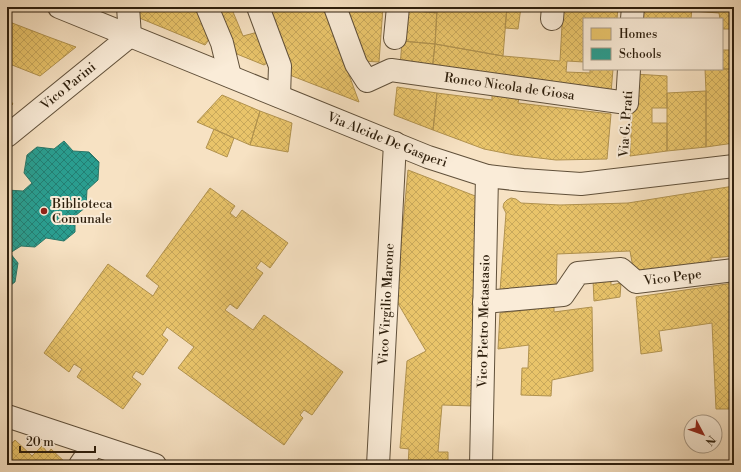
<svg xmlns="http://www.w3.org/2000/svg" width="741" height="472" viewBox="0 0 741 472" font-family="'Libre Bodoni',serif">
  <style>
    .homes { fill: url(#homes-cross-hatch); stroke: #b1924e }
    .schools { fill: url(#schools-cross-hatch); stroke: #2b7768 }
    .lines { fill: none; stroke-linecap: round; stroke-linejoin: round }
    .minor-casing { stroke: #60503a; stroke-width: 24 }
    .tertiary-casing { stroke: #60503a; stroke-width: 24 }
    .path { stroke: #2e1f0d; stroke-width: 2.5; stroke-dasharray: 1 2; stroke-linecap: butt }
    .minor { stroke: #faecd8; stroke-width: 22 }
    .tertiary { stroke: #faecd8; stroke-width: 22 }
    .poi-dot { fill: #8f2418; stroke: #faecd8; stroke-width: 1.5 }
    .labels { text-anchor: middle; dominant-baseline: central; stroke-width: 4; stroke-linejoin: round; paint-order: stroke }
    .street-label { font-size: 13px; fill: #2e1f0d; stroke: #faecd8 }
    .poi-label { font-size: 13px; fill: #2e1f0d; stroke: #faecd8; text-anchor: start }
  </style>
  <defs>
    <pattern id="homes-cross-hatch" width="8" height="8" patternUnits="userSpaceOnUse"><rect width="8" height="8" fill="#e9c46a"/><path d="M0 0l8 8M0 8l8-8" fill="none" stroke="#c8a85b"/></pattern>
    <pattern id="schools-cross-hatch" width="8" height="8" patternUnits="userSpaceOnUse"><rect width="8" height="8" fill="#2a9d8f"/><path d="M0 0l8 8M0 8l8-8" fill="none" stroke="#247f73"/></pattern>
  </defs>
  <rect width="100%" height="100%" fill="#f7e2c3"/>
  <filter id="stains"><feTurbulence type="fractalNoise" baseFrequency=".005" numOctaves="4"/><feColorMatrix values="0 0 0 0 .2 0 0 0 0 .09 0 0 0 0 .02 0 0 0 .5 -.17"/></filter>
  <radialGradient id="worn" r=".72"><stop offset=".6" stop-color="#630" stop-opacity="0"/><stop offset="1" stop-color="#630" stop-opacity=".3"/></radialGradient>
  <path class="homes" d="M133 7H198L211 37 205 45 137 17Z
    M210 7H231L243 36 258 32 269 62 264 65 227 50Z
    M263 7H324L359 102 287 74Z
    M343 7H383L379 62 362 61Z
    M407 7H437V13L406 10Z
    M437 7H507L503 56 435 44Z
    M507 7H543L542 9 521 7 518 29 505 28Z
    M563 7H618L617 19H584V62L567 61 566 72 590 73V69H613L611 93 432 71 435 44 503 56 560 61Z
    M640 7H692L691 19H639Z
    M692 7H734V29H722V19H720L719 13 692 11Z
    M406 10 437 13 435 44 402 41Z
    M7 21 46 36 76 47 40 76 7 63Z
    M402 41 435 44 432 71 400 67Z
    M722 50H734V69H722Z
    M705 69H734V143L706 147V91Z
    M634 74 667 76V108H652V123H667V151L630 156Z
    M397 87 437 93 433 130 394 115Z
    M492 90 520 93 518 103 611 114 607 159 556 160 514 155 484 149 433 130 437 93 492 100Z
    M706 91V147L667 151V93Z
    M222 95 260 111 250 145 197 122Z
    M7 96 13 104 7 109Z
    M260 111 292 123 288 152 250 145Z
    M214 129 234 138 227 157 206 148Z
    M408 170 483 199 474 406 442 405 438 452H448V465H408L409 449 400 448 407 361 426 351 396 300Z
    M734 186V256L711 258V264L634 273 630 251 557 254 556 287 500 291 506 213 503 207 504 203 507 200 511 198 516 199 521 203 560 205 628 203Z
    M210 188 235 206 230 213 236 218 242 210 288 243 270 268 261 261 256 268 263 273 237 309 230 304 225 310 253 330 264 315 343 372 312 415 304 410 300 415 303 418 284 445 178 368 194 347 167 327 162 335 168 340 143 375 136 371 132 377 141 384 123 409 77 377 82 369 74 364 69 372 44 353 108 264 153 296 159 286 146 276Z
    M593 280H611V285L621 283 620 297 594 301Z
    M734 283V409H716L712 323 659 331 662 351 641 354 636 297Z
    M554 305V312L592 307 593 371 552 380 551 396 521 395 522 368H528L529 345 498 349 500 313 536 309V306Z
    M15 440 32 456 42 446 48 453 51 449 68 465H7V448Z"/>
  <path class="schools" d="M64 141 73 151 89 152 99 162 98 180 87 190 86 207 75 216V232L64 241 46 238 35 247 21 246 10 253 18 263 15 282 7 288V190L23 191 32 183 24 173 27 155 37 147 54 149Z"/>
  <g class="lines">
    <defs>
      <g id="minor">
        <path d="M207 7 222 43 230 76"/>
        <path d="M258 7 280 66 279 96"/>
        <path id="s1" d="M335 7 356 64 367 81 391 70 627 103 629 69"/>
        <path d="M552 19 553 7"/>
        <path d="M632 19 633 7"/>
        <path d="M395 38 398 7"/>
        <path id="s2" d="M7 136 130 36 128 7"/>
        <path id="s3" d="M484 302 563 295 578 273 621 269 636 282 734 270"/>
        <path d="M7 416 155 465"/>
        <path d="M80 465 94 445"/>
        <path id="s4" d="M378 465 395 143"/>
        <path id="s5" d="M481 465 487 176"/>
      </g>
      <g id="tertiary">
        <path id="s6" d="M59 7 428 157 487 176 523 180 581 184 734 166"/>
      </g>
    </defs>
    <use href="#minor" class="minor-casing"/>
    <use href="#tertiary" class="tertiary-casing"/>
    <path class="path" d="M624 156 625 127"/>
    <use href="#minor" class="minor"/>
    <use href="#tertiary" class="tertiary"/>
  </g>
  <circle class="poi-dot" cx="44" cy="211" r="4"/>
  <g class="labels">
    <g class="street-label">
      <text stroke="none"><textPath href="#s2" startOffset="79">Vico Parini</textPath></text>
      <text stroke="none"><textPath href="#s1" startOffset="227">Ronco Nicola de Giosa</textPath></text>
      <text transform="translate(626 124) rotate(-86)">Via G. Prati</text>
      <text stroke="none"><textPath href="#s6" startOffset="354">Via Alcide De Gasperi</textPath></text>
      <text stroke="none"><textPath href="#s3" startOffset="206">Vico Pepe</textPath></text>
      <text stroke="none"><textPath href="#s4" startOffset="161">Vico Virgilio Marone</textPath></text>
      <text stroke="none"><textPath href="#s5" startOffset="144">Vico Pietro Metastasio</textPath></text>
    </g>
    <g class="poi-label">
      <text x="52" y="204">Biblioteca<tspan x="52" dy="15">Comunale</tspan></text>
    </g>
  </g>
  <rect width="741" height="472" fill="none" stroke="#f7e2c3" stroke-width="24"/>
  <rect x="8" y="8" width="725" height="456" fill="none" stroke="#2e1f0d" stroke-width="2"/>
  <rect x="12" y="12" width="717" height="448" fill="none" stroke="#2e1f0d"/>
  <rect x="583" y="18" width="140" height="52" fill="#faecd8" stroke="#a89a87"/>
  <rect x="591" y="28" width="20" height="12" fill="#e9c46a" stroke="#a89a87"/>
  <text x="619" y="38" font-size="12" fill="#2e1f0d">Homes</text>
  <rect x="591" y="48" width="20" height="12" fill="#2a9d8f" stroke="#a89a87"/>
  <text x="619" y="58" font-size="12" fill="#2e1f0d">Schools</text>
  <g transform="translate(703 434) rotate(131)"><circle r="19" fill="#faecd8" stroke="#a89a87"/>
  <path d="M0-3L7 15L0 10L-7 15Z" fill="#8f2418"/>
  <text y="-6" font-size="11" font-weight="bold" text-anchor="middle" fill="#2e1f0d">N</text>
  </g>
  <path d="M20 446v6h75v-6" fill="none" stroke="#2e1f0d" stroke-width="2"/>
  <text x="26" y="446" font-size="12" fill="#2e1f0d" stroke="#faecd8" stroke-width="3" paint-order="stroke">20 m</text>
  <rect width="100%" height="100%" filter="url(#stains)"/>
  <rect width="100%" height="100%" fill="url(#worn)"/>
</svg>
